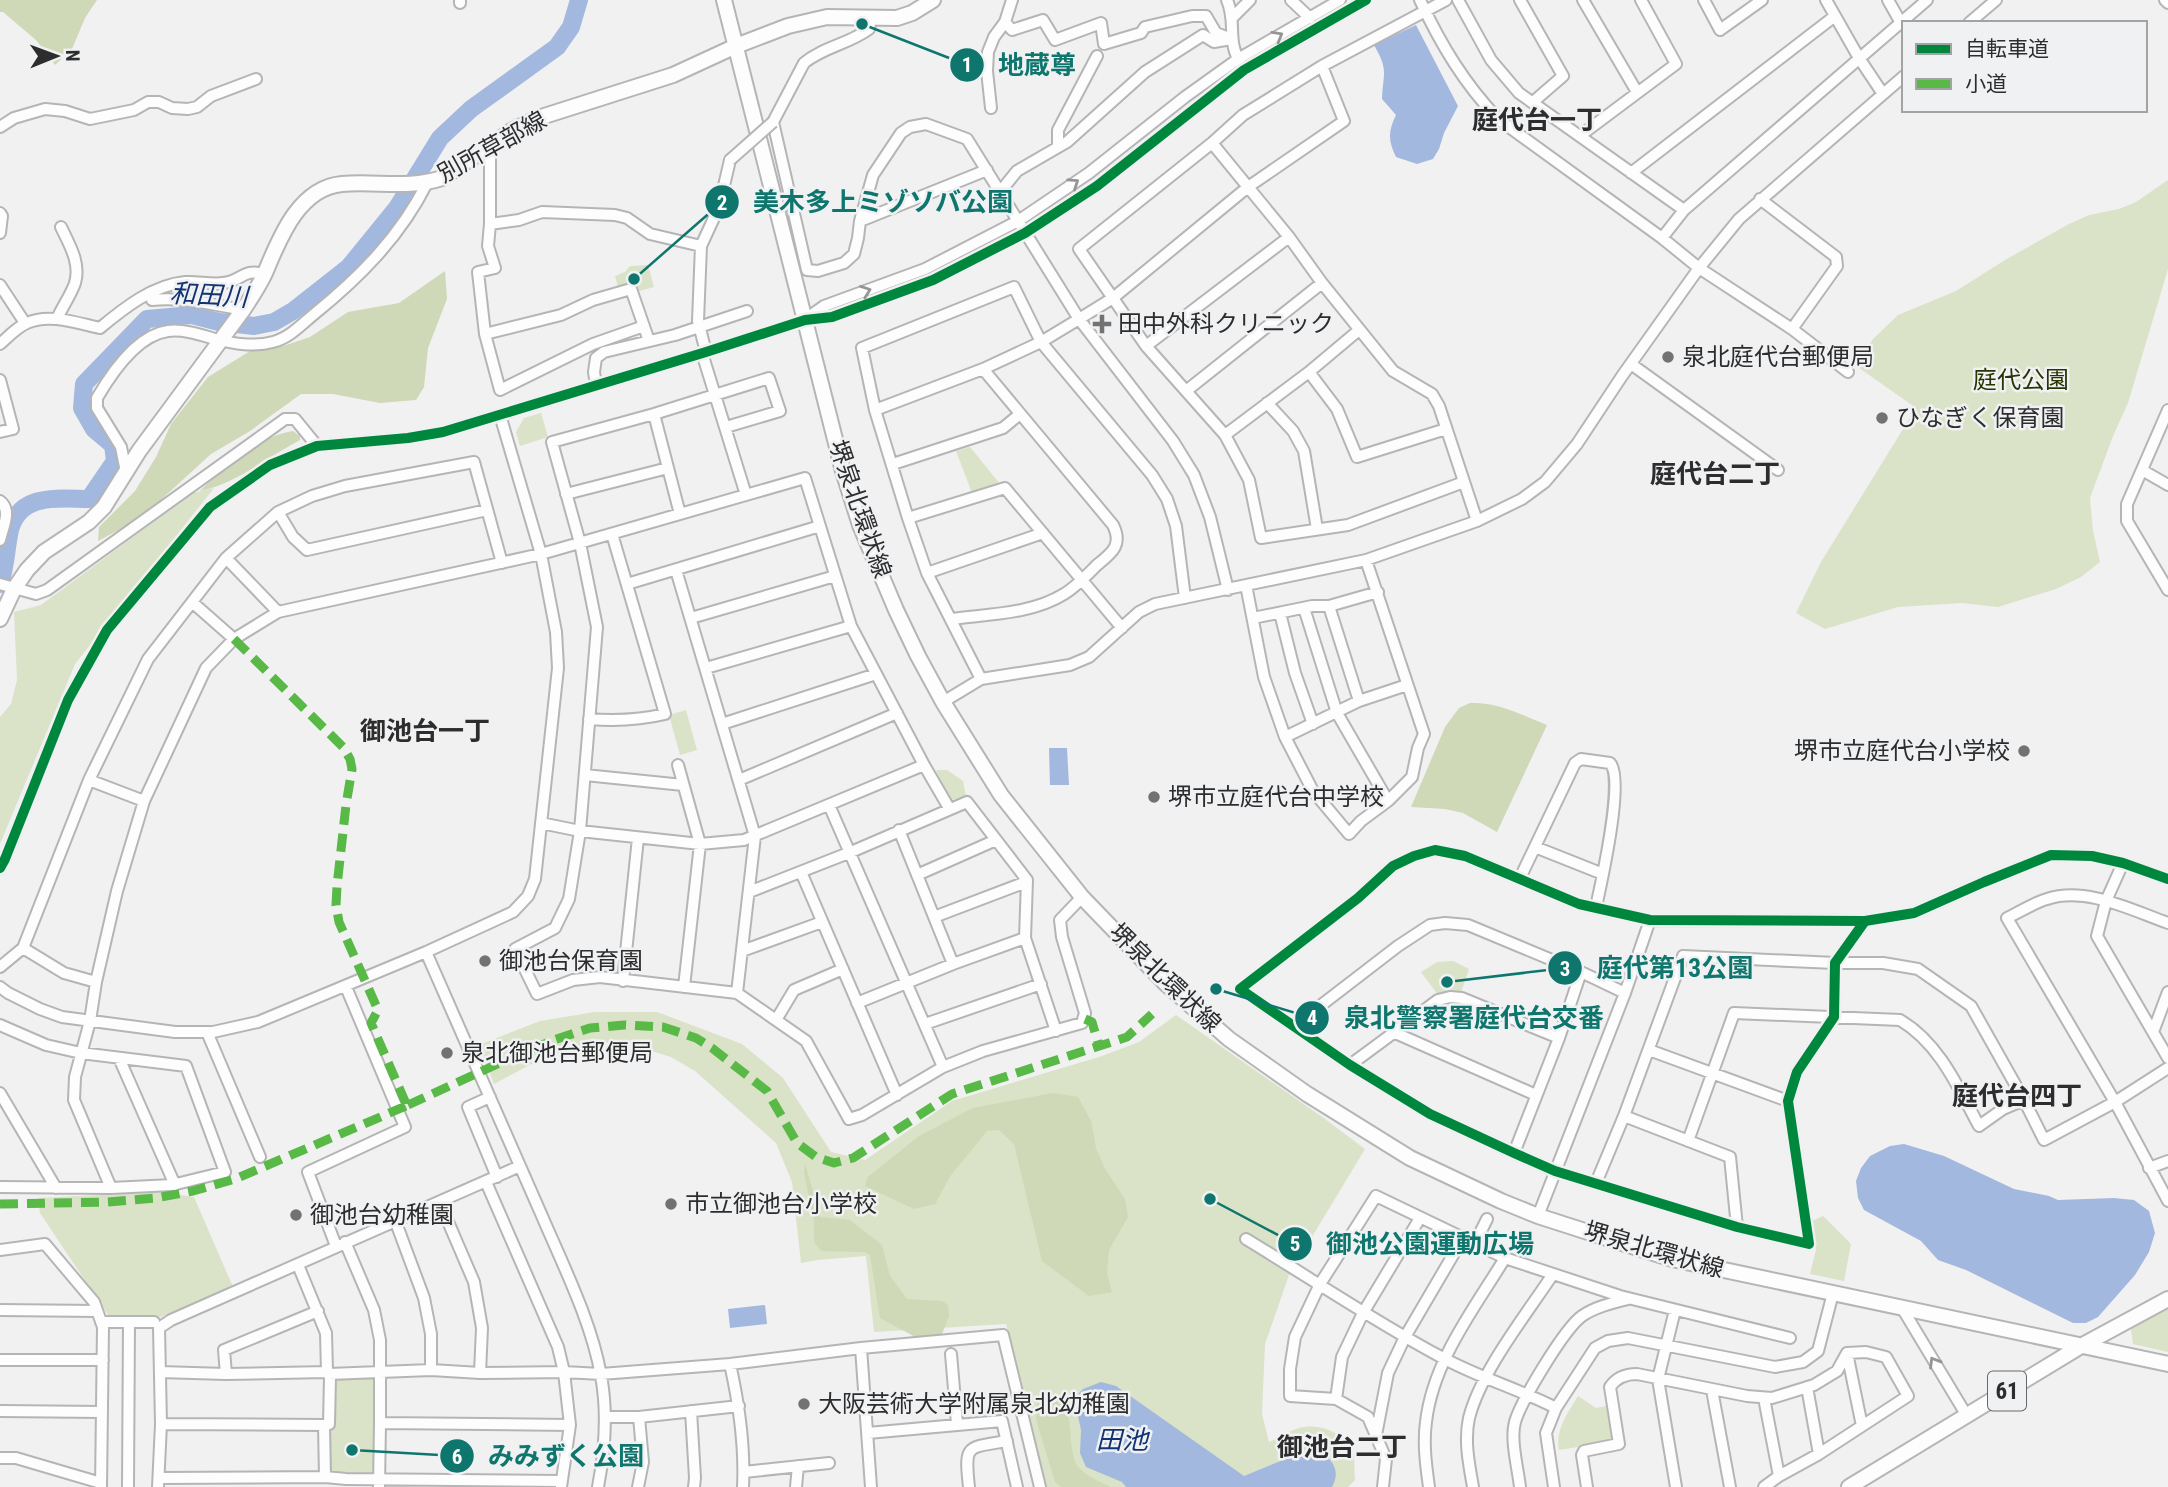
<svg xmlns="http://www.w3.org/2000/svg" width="2168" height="1487" viewBox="0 0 2168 1487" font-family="'Roboto Condensed','Noto Sans JP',sans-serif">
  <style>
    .green { fill: #dae2c7 }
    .forest { fill: #cfd8b7 }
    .water { fill: #a3b8de }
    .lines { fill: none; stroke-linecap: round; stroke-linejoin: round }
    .river { stroke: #a3b8de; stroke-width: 18 }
    .minor-casing { stroke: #b5b5b6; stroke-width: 14 }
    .major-casing { stroke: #b5b5b6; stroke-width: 18 }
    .minor { stroke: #fdfdfd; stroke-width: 10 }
    .major { stroke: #fdfdfd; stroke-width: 14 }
    .minor-bridge-casing { stroke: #b5b5b6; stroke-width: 14; stroke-linecap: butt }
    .minor-bridge { stroke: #fdfdfd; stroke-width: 10 }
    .quiet { stroke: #58b947; stroke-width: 9; stroke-dasharray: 18 9; stroke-linecap: butt }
    .cycleway-casing { stroke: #f0f1f3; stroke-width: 15 }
    .cycleway { stroke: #00873e; stroke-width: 10 }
    .oneway { stroke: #959596 }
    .poi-dot { fill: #727273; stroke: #f0f1f3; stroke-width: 2.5 }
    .labels { text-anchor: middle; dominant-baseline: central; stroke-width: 5; stroke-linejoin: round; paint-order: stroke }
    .shield { fill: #f0f1f3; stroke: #686869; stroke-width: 2 }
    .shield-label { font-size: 23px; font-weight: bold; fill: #2d2d2e }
    .street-label { font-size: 24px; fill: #2d2d2e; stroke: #f0f1f3 }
    .poi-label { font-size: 24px; fill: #2d2d2e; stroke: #f0f1f3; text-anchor: start }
    .park-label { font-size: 24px; fill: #2a3403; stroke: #f0f1f3 }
    .neighbourhood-label { font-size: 26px; font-weight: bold; fill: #2d2d2e; stroke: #f0f1f3 }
    .water-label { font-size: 26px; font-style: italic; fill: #123272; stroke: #f0f1f3 }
    .leader { fill: none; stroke: #0f766e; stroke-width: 2.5 }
    .callout-dot { fill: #0f766e; stroke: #f0f1f3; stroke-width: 2.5 }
    .mark-label { font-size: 21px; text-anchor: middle; font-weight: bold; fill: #fff }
    .callout-label { font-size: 26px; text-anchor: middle; font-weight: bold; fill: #0f766e; stroke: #f0f1f3; stroke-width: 5; stroke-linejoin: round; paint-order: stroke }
  </style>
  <rect width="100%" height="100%" fill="#f1f1f2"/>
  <path class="green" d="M2168 180V269L2128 403 2113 436 2090 498 2093 531 2100 562 2081 577 2056 589 1998 607 1962 603 1898 607 1825 629 1796 613 1821 562 1916 408 1855 365 1873 339 1898 315 1956 291 2005 260 2069 224 2089 215 2119 209 2136 202Z
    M648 265 654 287 636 292 633 282 618 287 615 276 625 272 630 266Z
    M541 413 548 437 520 446 516 432 524 418Z
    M970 447 1000 484 972 493 956 451Z
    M214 488 75 664 0 844V717L11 704 17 680 14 612 41 605 193 493Z
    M686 710 697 750 680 755 669 715Z
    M936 770H947L963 781 966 797 951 800 948 797Z
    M1453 961 1469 969 1461 992H1451L1438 995 1421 972 1437 962Z
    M595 1012H657L742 1044 783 1078 831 1152 865 1160 952 1101 1099 1057 1139 1042 1176 1015 1325 1119 1365 1149 1289 1275 1265 1344 1262 1414 1269 1442C1279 1438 1289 1431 1299 1428 1321 1422 1348 1434 1354 1457 1355 1464 1354 1472 1355 1480L1348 1487H1047L1006 1324 874 1332 866 1256 817 1260 801 1263 792 1182 776 1143 695 1071 671 1057 638 1047 615 1043H588L539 1060 494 1084 479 1045 540 1021Z
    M161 1192 194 1197 233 1287 158 1318H110L40 1213 38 1198Z
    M1823 1216 1851 1244 1844 1281 1810 1274 1816 1250 1812 1221Z
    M2168 1308V1352L2133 1344 2131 1329Z
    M330 1377 376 1378 375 1478 328 1477Z
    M1578 1396 1596 1408 1606 1406 1612 1438 1609 1442 1559 1450C1555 1429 1568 1413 1578 1396Z"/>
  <path class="forest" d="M0 0H97L85 18 72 49 55 65 36 40 3 12H0Z
    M445 271 447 299 428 348 424 387 416 400 380 403 333 394H301L250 431 211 454 141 518 98 541 99 527 135 491 156 457 171 424 208 377 250 351 283 346 310 337 348 312 399 303Z
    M293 431 300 436V440C268 457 237 483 200 491 225 466 257 437 293 431Z
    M1470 703C1499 702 1521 715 1547 725L1497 832 1463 813 1445 809 1411 807 1445 727 1459 708Z
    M1053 1093 1078 1097 1091 1121 1096 1148 1105 1169 1125 1199 1128 1217 1109 1250 1107 1274 1112 1292 1089 1296 1042 1261 1014 1144 999 1130 987 1131 951 1175 935 1204 914 1209 865 1186 868 1177 919 1136 973 1108Z
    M805 1163 820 1217 850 1220 882 1245 890 1276 907 1299 942 1301 948 1305 949 1316 942 1334 919 1339 880 1318 870 1255 864 1252 821 1251 814 1242V1222L804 1172Z
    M1047 1399C1051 1400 1055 1399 1058 1401 1076 1407 1066 1451 1078 1467 1086 1476 1100 1482 1111 1487H1061L1055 1482 1036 1419 1037 1404Z"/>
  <path class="water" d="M1416 25 1458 106 1444 133 1439 149 1433 159 1417 164 1396 157C1388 141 1388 131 1396 115L1382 99C1383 72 1389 71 1374 45Z
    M1049 748H1067L1069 785H1050Z
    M1904 1144 1944 1156 2014 1189 2049 1196 2058 1200 2114 1198 2134 1200 2149 1211 2155 1233 2149 1252 2135 1275 2098 1317 2086 1323H2073L1966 1270 1938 1260 1921 1241 1864 1210 1858 1198 1856 1181 1861 1168 1870 1156 1890 1146Z
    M765 1305 767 1324 730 1328 728 1309Z
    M1101 1382 1116 1386 1244 1476 1305 1451 1320 1450C1333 1461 1341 1471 1332 1487H1126L1122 1482 1086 1467 1080 1453 1081 1430 1074 1398 1083 1389Z"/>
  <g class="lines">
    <path class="river" d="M0 584C6 566 6 548 10 530 20 492 60 499 89 499L115 461 113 445 94 429 82 408 84 384 147 319 192 315 219 322 254 326 274 322 293 311 349 267 397 208 440 138 471 109 557 47 571 27 579 0"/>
    <defs>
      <path id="minor" d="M460 0V3
        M1227 0C1237 23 1226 41 1241 64
        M1291 0 1310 18
        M1420 0C1441 45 1464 83 1498 119L1662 238 1699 268 1792 329 1848 372
        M1446 0 1322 66 1243 115 1212 143 1079 249 1146 346 1225 435 1249 480 1261 538 1348 525 1464 482
        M1458 0 1491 60 1519 93 1684 210
        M1520 0 1563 76 1533 102
        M1583 0 1637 92
        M1704 0 1720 30 1762 0
        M1826 0 1859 58 1883 94
        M1888 0 1901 23
        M2165 0 2168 3
        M871 18 869 29C849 44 823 47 804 63L773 122 807 270 818 271 844 263 854 254 858 238 860 221 873 175 901 133 910 127 926 124 967 139 1079 319 1173 441 1194 475 1210 517 1228 590
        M1232 18 1250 0
        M1005 22 1012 30 1043 20 1055 40 1101 23 1104 44 1141 33 1145 27 1192 16H1206L1216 33 1231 39
        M1969 23 1996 0
        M991 108 987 71 988 52 994 37 1005 22 1012 0
        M0 127 14 118 45 109 65 111 90 119 134 110 148 102H159L172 108 188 109 197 107 211 96 256 79
        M1581 135 1676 64 1641 0
        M1212 143 1289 237 1322 283 1393 371 1432 394 1439 406 1477 521
        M490 145V224L519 220 542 212 615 215 627 218 650 234 701 246
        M1058 147V130L1097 56
        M1631 173 1835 16
        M1000 192 1017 171 1067 142 1145 72 1203 35 1214 42 1231 39
        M1760 199 1836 257 1837 266 1792 329
        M0 213 2 216 0 233
        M860 221 987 170
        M490 224 488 246 495 268 478 272 485 334 500 390 593 344 644 326
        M1662 238 1684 210 1927 0
        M0 285 25 323
        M152 300C183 297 212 304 243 310
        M807 318 824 306 925 269 1018 221 1089 173 1185 97 1238 59 1340 0
        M57 319C62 307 71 295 75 283 81 263 69 244 61 227
        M485 334 561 315 593 300 631 289 649 341
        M0 344C8 337 17 327 27 323 49 313 77 323 100 328 124 308 153 285 185 282 198 281 211 285 223 283 242 281 243 268 264 274
        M1146 346 1289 237
        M706 352 698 321 701 246 719 207 730 160
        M702 353 746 495
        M1631 364 1778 470
        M1309 372 1337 409 1357 457 1446 429
        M0 380 13 429 0 432
        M596 385 594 372 596 358 604 352 675 335 747 311
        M1186 391 1322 283
        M1267 403 1293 431 1304 451 1317 529
        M875 410 983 369 1041 342 1079 319 1113 298 1248 187 1344 121 1322 66
        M2168 410 2127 504V521L2168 590
        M654 414 769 378 780 411 726 427
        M1225 435 1309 372 1359 330
        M893 464 1003 428 1020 414
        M2142 470 2168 485
        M126 472 121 447 97 408V398C111 374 137 335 168 331 184 329 201 335 215 339 235 344 253 347 273 342 289 338 301 325 313 315 359 278 400 237 427 183
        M566 494 668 468
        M0 501C12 510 3 527 0 540
        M278 512 293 537 307 550 487 510
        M680 514 654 414 552 442 580 543 597 627 580 831 569 899 555 928 515 949 537 994 573 980 600 977 737 993 806 1041 849 1119 862 1115 943 1067 983 1051 1082 1023 1085 1013 1062 937 1060 920 1082 897
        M908 518 927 573 981 679
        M226 558 278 612
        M676 570 755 836 737 993
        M927 573 1043 533
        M0 584 36 594 47 590 285 419H295L317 446
        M627 584 820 526
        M1246 585 1264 677 1285 737 1313 791 1349 834 1361 821 1388 801 1412 777 1418 748 1424 734 1366 560
        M192 602 234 639
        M1329 606 1359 701
        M1304 608 1337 713 1388 801
        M1280 613 1295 673 1313 724
        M691 618 835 576
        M1253 618 1312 606H1329L1378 592
        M952 619C988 614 1032 614 1064 594 1076 587 1087 575 1097 565 1112 553 1123 545 1113 525L983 369
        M1122 628 1005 488 908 518 875 410 862 348 1014 287 1041 342 1152 475 1167 499 1176 526 1185 598
        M706 668 851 626
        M943 702 981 679 1070 665 1089 657 1139 612 1155 604 1366 560 1477 521 1522 499 1545 482 1577 444 1622 376 1699 268 1739 219 1904 76
        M589 719C615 721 640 720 665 714L612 534
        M722 724 876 674
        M1285 737 1359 701 1407 685
        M678 765 700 844 684 987
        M585 775 683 785
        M89 780 144 801
        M739 780 897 713
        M829 805 943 1067
        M541 823 580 831 700 844 744 840 924 765
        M899 830 953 964
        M1535 847 1603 874
        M2123 863 2106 901 2097 936 2168 1058
        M0 868 5 859 68 700 107 630 210 507 270 465 317 446 408 438 443 432 706 352 805 320 832 317 933 280 1025 233 1097 186 1244 70 1366 0
        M801 872 897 1095
        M917 875 996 840
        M1520 878 1575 763 1581 759 1610 763C1625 778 1601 884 1596 907
        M749 892 851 852 967 802 1027 880 1025 938 1056 1031
        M934 917 1026 882
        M1865 921 1835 963 1834 1017 1797 1072 1788 1101 1809 1244 1737 1227 1555 1171 1514 1153 1430 1114 1350 1065 1240 989 1358 898 1393 866 1414 856 1435 850 1465 856 1579 904 1650 920 1865 921 1914 913 1984 882 2051 855 2092 856 2123 863 2168 879
        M2168 923C2131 910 2086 886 2047 899 2033 903 2020 912 2007 918L2115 1102 2168 1201
        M23 948 64 973 96 982
        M742 951 822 922
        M426 952C465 1040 504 1128 542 1216 563 1265 592 1323 601 1376 608 1413 605 1450 598 1487
        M0 967 23 948 89 780 148 659 226 558 278 512 312 496 345 486 474 462 502 563
        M623 981 638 838
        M0 987 8 993 40 1009 62 1017 175 1032H213L258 1022 426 952 513 912 528 896 535 879 558 668 556 632 541 554 500 415
        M857 1003 953 964 1025 938
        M776 1020 794 990 843 969
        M925 1024 1041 984
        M0 1025 46 1045 81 1053 186 1066 225 1172 172 1185 111 1188 0 1187
        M1294 1026 1398 946 1430 925 1445 923 1468 925 1581 972 1625 993
        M207 1032 260 1157
        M1393 1032 1536 1095
        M2153 1032 2168 992
        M1649 1050 1788 1101
        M119 1058 175 1185
        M1350 1065 1438 1000 1450 997 1462 998 1559 1038
        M0 1093 56 1188
        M490 1097 468 1107 497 1177
        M1624 1116 1730 1157 1737 1227
        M1688 1141 1734 1013 1900 1020C1939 1043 1958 1087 1979 1126L2003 1109 2024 1100
        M1514 1153 1559 1038 1581 972
        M2149 1168 2168 1161
        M486 1182 558 1347 564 1372 570 1425 561 1487
        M1596 1183 1624 1116 1683 956 1835 963H1883L1918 969 1971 1006 2024 1100 2044 1140 2115 1102 2168 1068
        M111 1188 74 1100 75 1077 90 1021 96 982 117 891 144 801 206 668 234 639 278 612 541 554 805 478 851 626 924 765 949 808
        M440 1203 474 1282 482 1328 480 1373
        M1538 1216 1625 993 1650 920
        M395 1220 424 1298 431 1334V1370
        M1246 1239C1312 1279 1375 1322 1443 1358 1480 1378 1519 1389 1556 1408
        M345 1242 374 1310 380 1340V1423
        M1475 1243 1487 1219
        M336 1246 308 1172 405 1127 346 987
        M0 1250 45 1244 94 1302 103 1327 101 1487
        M1902 1308 1967 1416
        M0 1310 97 1311
        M1675 1310 1658 1379 1676 1487
        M101 1322H154
        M861 1348 871 1487
        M1847 1353 1862 1426
        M951 1354 957 1424
        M0 1360H103
        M730 1364C739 1404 745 1446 743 1487
        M160 1372 226 1374 327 1372
        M226 1374 224 1350 318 1311
        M329 1374 431 1370 480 1373 564 1372 601 1374 730 1364 861 1348 1003 1335 1040 1487
        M1807 1387 1819 1454
        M1712 1390 1730 1487
        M1764 1398 1779 1476
        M1336 1399 1342 1357 1363 1313 1420 1218
        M0 1411 102 1412
        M691 1411 695 1478 694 1487
        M605 1417H639L739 1406
        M161 1424 324 1425
        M868 1433 1002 1421 1017 1487
        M1376 1435 1388 1373 1405 1337 1463 1238
        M0 1458H16L101 1483
        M744 1472 829 1463
        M325 1477 346 1479 562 1481
        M159 1478 325 1477 324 1425 329 1424 330 1377 327 1372 326 1333 298 1265
        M128 1487 129 1322
        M158 1487 161 1424 159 1328 171 1320 520 1166
        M379 1487 380 1423 570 1425
        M638 1487 643 1462 639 1417
        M796 1487 798 1466
        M969 1487C964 1443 967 1448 1007 1441
        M1383 1487 1386 1459 1368 1417 1336 1399 1290 1396V1369L1295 1337 1320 1284 1376 1196 1505 1258 1620 1296 1790 1338
        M1429 1487C1426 1466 1423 1443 1426 1422 1433 1361 1474 1309 1505 1258
        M1473 1487C1469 1464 1464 1441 1469 1418 1481 1371 1526 1315 1553 1274
        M1520 1487C1518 1469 1510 1439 1515 1422 1521 1401 1564 1329 1582 1316 1595 1307 1612 1303 1628 1299
        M1554 1487 1546 1433 1556 1408 1595 1348 1608 1341 1628 1338 1775 1367 1803 1362 1818 1351 1833 1293
        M1587 1487 1582 1455 1584 1451 1619 1444 1610 1387C1616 1378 1626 1374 1637 1374L1747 1396 1772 1398 1814 1385 1837 1371 1847 1353 1866 1352 1886 1357 1908 1396 1819 1454 1779 1476 1764 1487"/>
      <path id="major" d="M724 0 843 471 860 525 896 610 918 656 943 702 1001 795 1082 897 1165 983 1229 1039 1307 1094 1410 1158 1501 1201 1538 1216 1672 1259 2168 1364
        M0 619 14 589 27 570 44 552 89 522 104 507 139 451 243 310C251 298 259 286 265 273 279 240 298 188 342 184 376 181 409 189 442 178L513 130 538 118 673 75 736 46 788 26 827 17 897 18 912 13 933 0
        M1849 1487 2081 1346 2168 1299"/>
    </defs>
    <use href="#minor" class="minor-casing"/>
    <use href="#major" class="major-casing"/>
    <use href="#minor" class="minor"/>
    <use href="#major" class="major"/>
    <defs>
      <path id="minor-bridge" d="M730 160 773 122"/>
    </defs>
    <use href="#minor-bridge" class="minor-bridge-casing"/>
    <use href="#minor-bridge" class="minor-bridge"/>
    <path class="quiet" d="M234 639 343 747 350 759 352 769 346 805 337 886 336 905 339 922 378 1010 371 1023 407 1106
      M1085 1019 1092 1022 1099 1046
      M408 1105 517 1055 554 1040 590 1028 624 1025 663 1027 696 1038 712 1048 767 1091 797 1143 816 1157 834 1163 853 1158 952 1094 1127 1037 1152 1014
      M0 1204 107 1202 156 1198 193 1191 235 1179 413 1103"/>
    <defs>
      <path id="cycleway" d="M0 868 5 859 68 700 107 630 210 507 270 465 317 446 408 438 443 432 706 352 805 320 832 317 933 280 1025 233 1097 186 1244 70 1366 0
        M1865 921 1835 963 1834 1017 1797 1072 1788 1101 1809 1244 1737 1227 1555 1171 1514 1153 1430 1114 1350 1065 1240 989 1358 898 1393 866 1414 856 1435 850 1465 856 1579 904 1650 920 1865 921 1914 913 1984 882 2051 855 2092 856 2123 863 2168 879"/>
    </defs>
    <use href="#cycleway" class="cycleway-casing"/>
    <use href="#cycleway" class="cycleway"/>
  </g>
  <defs><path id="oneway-chevron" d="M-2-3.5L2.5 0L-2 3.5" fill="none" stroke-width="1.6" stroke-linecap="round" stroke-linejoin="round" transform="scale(1.75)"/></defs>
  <g class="oneway">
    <use href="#oneway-chevron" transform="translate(1278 36) rotate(-30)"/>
    <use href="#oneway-chevron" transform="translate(1074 183) rotate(-34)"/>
    <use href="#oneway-chevron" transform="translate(866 291) rotate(-20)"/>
    <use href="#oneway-chevron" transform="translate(1934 1362) rotate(-121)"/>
  </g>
  <g class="poi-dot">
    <path d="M1098.5 313.5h7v7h7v7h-7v7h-7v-7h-7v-7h7z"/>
    <circle cx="1668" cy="357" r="7"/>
    <circle cx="1882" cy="418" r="7"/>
    <circle cx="2024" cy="751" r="7"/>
    <circle cx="1154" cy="797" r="7"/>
    <circle cx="485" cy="961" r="7"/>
    <circle cx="447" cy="1053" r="7"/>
    <circle cx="671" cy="1204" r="7"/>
    <circle cx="296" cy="1215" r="7"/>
    <circle cx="804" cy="1404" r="7"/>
  </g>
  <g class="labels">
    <rect class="shield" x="1988" y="1371.5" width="38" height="39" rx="5"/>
    <g class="shield-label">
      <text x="2007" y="1391">61</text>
    </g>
    <g class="street-label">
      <text transform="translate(492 147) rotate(-29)">別所草部線</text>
      <text transform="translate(860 509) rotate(71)">堺泉北環状線</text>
      <text transform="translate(1165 978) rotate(44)">堺泉北環状線</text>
      <text transform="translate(1654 1250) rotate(16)">堺泉北環状線</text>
    </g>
    <g class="poi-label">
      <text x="1118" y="324">田中外科クリニック</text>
      <text x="1682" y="357">泉北庭代台郵便局</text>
      <text x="1896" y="418">ひなぎく保育園</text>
      <text x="2010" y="751" text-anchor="end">堺市立庭代台小学校</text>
      <text x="1168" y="797">堺市立庭代台中学校</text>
      <text x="499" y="961">御池台保育園</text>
      <text x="461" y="1053">泉北御池台郵便局</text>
      <text x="685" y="1204">市立御池台小学校</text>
      <text x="310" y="1215">御池台幼稚園</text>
      <text x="818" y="1404">大阪芸術大学附属泉北幼稚園</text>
    </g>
    <g class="park-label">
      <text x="2021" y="380">庭代公園</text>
    </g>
    <g class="neighbourhood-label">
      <text x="1537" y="120">庭代台一丁</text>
      <text x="1715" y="474">庭代台二丁</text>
      <text x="425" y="731">御池台一丁</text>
      <text x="2017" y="1096">庭代台四丁</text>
      <text x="1342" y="1447">御池台二丁</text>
    </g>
    <g class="water-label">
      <text transform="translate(209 295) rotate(3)">和田川</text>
      <text x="1122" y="1440">田池</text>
    </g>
  </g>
  <path class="leader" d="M862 24L967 65M634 279L722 202M1447 982L1565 968M1216 989L1312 1018M1210 1199L1295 1244M352 1450L457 1456"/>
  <g class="callout-dot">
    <circle cx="862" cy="24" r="7"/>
    <circle cx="634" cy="279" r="7"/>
    <circle cx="1447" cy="982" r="7"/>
    <circle cx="1216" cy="989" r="7"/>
    <circle cx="1210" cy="1199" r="7"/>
    <circle cx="352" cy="1450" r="7"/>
    <circle cx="967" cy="65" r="18"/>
    <circle cx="722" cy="202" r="18"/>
    <circle cx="1565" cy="968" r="18"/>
    <circle cx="1312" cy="1018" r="18"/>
    <circle cx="1295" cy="1244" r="18"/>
    <circle cx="457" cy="1456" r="18"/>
  </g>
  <g class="mark-label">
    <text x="967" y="72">1</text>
    <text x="722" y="210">2</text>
    <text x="1565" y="976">3</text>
    <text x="1312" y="1025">4</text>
    <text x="1295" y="1251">5</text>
    <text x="457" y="1464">6</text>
  </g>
  <g class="callout-label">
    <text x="1037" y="74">地蔵尊</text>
    <text x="883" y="211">美木多上ミゾソバ公園</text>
    <text x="1675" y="977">庭代第13公園</text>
    <text x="1474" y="1027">泉北警察署庭代台交番</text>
    <text x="1430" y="1253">御池公園運動広場</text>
    <text x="566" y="1465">みみずく公園</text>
  </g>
  <rect x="1902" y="21" width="245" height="91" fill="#f0f1f3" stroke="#a2a3a4" stroke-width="2"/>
  <rect x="1916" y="44" width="35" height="10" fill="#00873e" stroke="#a2a3a4" stroke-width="2"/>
  <text x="1965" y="56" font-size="21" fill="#2d2d2e">自転車道</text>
  <rect x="1916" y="79" width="35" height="10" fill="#58b947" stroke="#a2a3a4" stroke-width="2"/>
  <text x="1965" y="91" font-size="21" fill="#2d2d2e">小道</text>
  <g transform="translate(56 56) rotate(89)" stroke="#f0f1f3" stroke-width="5" paint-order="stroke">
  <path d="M0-5L12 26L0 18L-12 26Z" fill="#2d2d2e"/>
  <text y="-10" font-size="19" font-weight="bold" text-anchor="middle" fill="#2d2d2e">N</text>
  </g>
</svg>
